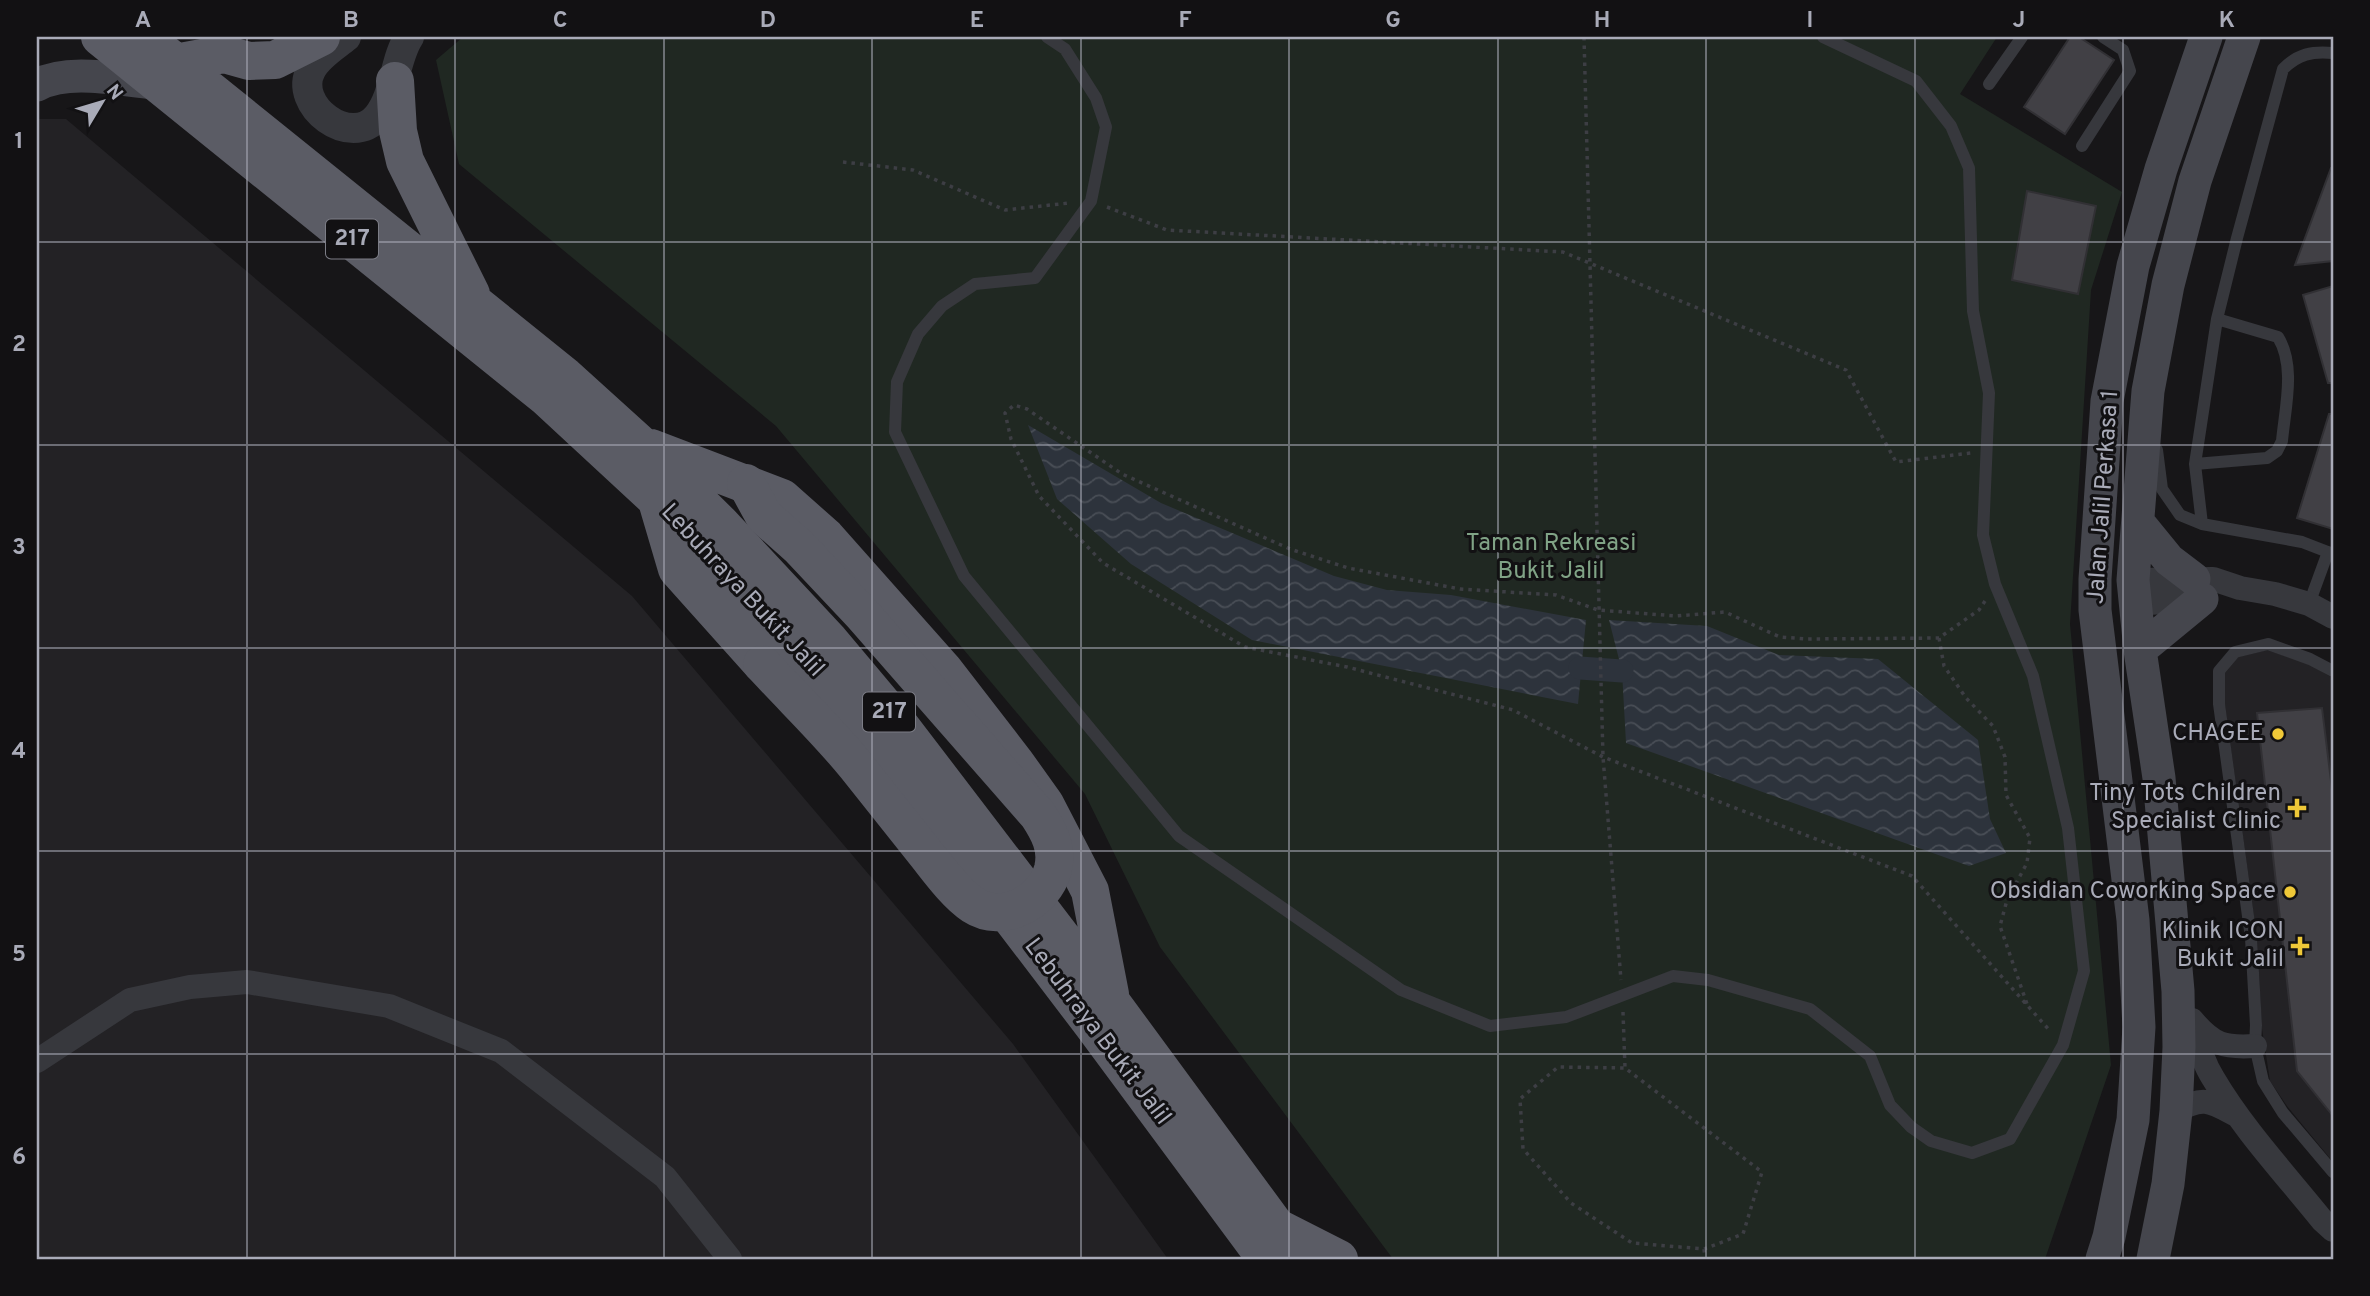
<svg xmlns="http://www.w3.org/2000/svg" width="2370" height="1296" viewBox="0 0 2370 1296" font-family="Overpass,sans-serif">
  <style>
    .built { fill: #232225 }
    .green { fill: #202822 }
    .water { fill: url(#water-waves) }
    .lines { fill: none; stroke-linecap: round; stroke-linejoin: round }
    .canal { stroke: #2d333c; stroke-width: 23 }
    .building { fill: #414045; stroke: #313034; stroke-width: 2 }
    .path { stroke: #3d3e44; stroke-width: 3.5; stroke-dasharray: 3.5 5; stroke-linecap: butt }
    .service { stroke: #37383d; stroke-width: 12 }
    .minor { stroke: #37383d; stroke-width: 24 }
    .tertiary { stroke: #37383d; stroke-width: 30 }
    .secondary { stroke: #45464d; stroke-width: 33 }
    .trunk { stroke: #5b5c65; stroke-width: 38 }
    .trunk-bridge { stroke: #5b5c65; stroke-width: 38 }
    .grid { fill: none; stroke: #a9abb8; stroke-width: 2; stroke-opacity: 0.55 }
    .poi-dot { fill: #efc838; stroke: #121113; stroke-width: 2.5 }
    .labels { text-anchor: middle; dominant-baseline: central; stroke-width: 6; stroke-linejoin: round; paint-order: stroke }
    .shield { fill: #121113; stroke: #7c7d86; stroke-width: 2 }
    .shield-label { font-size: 23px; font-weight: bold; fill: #a9abb8 }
    .street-label { font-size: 24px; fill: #a9abb8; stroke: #121113 }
    .park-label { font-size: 24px; fill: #80a386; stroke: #121113 }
    .poi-label { font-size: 24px; fill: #a9abb8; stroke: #121113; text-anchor: end }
    .neatline { fill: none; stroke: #a9abb8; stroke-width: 2.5 }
    .grid-label { font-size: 23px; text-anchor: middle; font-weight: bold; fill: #a9abb8 }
  </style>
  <defs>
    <pattern id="water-waves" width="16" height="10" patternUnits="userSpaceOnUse" patternTransform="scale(1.75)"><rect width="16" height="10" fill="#2d333c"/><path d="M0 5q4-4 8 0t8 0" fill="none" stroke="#494e56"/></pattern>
  </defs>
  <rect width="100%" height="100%" fill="#171618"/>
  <path class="built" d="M37 119H66L632 596 1013 1044 1168 1259H37Z
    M2267 650 2309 664 2333 678V1162L2287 1106 2270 1081 2262 1029 2257 939 2225 705V673L2238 657Z"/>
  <path class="green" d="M463 37H1997L1960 94 2122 192 2091 290 2070 624 2111 1065 2045 1259H1393L1160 947 1085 794 776 426 459 164 436 60Z"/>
  <path class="water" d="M1028 425 1161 503 1334 576 1387 590 1451 595 1586 620 1578 704 1252 640 1131 564 1057 499Z
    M1609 620 1707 626 1779 655 1878 659 1978 740 1990 819 2006 853 1969 866 1626 743 1622 671Z"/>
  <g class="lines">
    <path class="canal" d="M1580 668 1622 671"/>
  </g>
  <path class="building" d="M2070 37H2079L2114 60 2065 134 2024 107Z
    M2331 168H2333V261L2295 265Z
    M2027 191 2096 206 2078 294 2012 280Z
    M2333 286V383H2328L2303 295Z
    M2329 414H2333V529L2297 518Z
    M2322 708 2333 797V1116L2297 1071 2257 713Z"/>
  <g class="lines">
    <path class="path" d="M1584 37 1603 757 1621 980
      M843 162 913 170 1005 210 1069 203
      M1107 207 1167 230 1563 252 1846 370 1896 462 1971 453
      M1985 601 1979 610 1939 638 1808 639 1780 637 1725 612 1676 616 1598 610 1556 595 1460 589 1348 568 1290 549 1122 474 1027 409 1014 405 1005 413 1011 439 1039 496 1103 563 1245 647 1347 667 1513 710 1603 757 1912 876 2051 1032
      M1939 638 1944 666 1966 698 1993 726 2005 757 2006 795 2030 838 2027 863 2007 900 2000 926 2027 1004
      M1623 1012 1625 1068 1762 1172 1743 1234 1704 1249 1632 1243 1571 1203 1523 1149 1520 1099 1558 1067 1625 1068
      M1704 1249 1705 1259"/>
    <path class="service" d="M1047 37 1065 49 1096 98 1106 127 1091 201 1035 278 975 284 942 306 918 334 897 382 895 432 964 576 1179 836 1401 990 1490 1026 1566 1017 1673 976 1708 980 1810 1009 1870 1056 1890 1105 1911 1127 1931 1141 1972 1153 2010 1139 2063 1045 2084 971 2068 828 2033 676 1995 584 1983 535 1989 393 1973 311 1969 168 1951 126 1916 81 1823 37
      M2333 53C2312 51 2298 54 2283 69L2237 238 2217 319 2195 464 2202 524 2302 542 2333 554
      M1989 84 2022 37
      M2082 146 2130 71 2123 50 2103 37
      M2157 450 2162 489 2180 515 2202 524
      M2195 464 2267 458 2277 451 2282 441C2285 408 2296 366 2278 337L2217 319
      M2309 604 2328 552
      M2333 671 2310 659 2268 644 2235 652 2219 671V704L2251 938 2256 1025 2255 1046 2263 1081 2283 1113 2333 1172"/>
    <path class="minor" d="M2133 580 2213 579 2240 588 2275 594 2309 604 2333 617
      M2135 604 2206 599
      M2192 1020C2213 1045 2224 1048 2255 1046
      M2192 1022C2198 1041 2202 1061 2213 1078 2243 1129 2285 1174 2322 1220L2333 1230
      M37 1061 130 1000 190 987 247 982 389 1006 501 1051 665 1177 730 1259
      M2176 1111C2205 1095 2211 1102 2238 1116"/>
    <path class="tertiary" d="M346 37C335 46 318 56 311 70 292 105 351 150 378 116 395 95 395 58 409 37"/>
    <path class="secondary" d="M37 85C70 68 118 80 154 83
      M2138 522 2169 560 2194 579
      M2140 650 2202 599
      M2102 1259 2109 1237 2133 1120 2139 1027 2133 920 2095 610V579L2107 401 2133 266 2161 169 2206 37
      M2153 1259 2168 1184 2176 1111 2179 1047 2178 991 2159 778 2140 650 2133 580 2148 391 2168 285 2195 181 2244 37"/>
    <path class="trunk" d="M100 37 547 398 656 499 724 566 868 730 1092 1024 1266 1259
      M144 37 565 376 639 443 720 523 829 640 892 715 1112 1003 1300 1259
      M175 63 224 54 249 61 275 60 321 37
      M395 81 398 131 405 161 471 294
      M651 448 782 498 826 537 944 670 1015 762 1045 804 1090 891 1110 994
      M657 501 677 569 762 664
      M1278 1228 1339 1259"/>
    <path class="trunk-bridge" d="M746 483 764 516 799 547 862 614 1038 815C1049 832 1058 848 1053 869 1044 903 1002 924 973 905 956 894 938 869 926 854 902 824 879 795 856 766 827 730 793 698 762 664"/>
  </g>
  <path class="grid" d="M247 37V1259M455 37V1259M664 37V1259M872 37V1259M1081 37V1259M1289 37V1259M1498 37V1259M1706 37V1259M1915 37V1259M2123 37V1259M37 242H2333M37 445H2333M37 648H2333M37 851H2333M37 1054H2333"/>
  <g class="poi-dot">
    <circle cx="2278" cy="734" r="7"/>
    <path d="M2293.5 797.5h7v7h7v7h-7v7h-7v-7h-7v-7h7z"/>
    <circle cx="2290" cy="892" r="7"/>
    <path d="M2296.5 935.5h7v7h7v7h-7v7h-7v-7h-7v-7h7z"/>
  </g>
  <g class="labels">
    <g class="shield">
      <rect x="326" y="219.5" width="52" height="39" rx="5"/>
      <rect x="863" y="692.5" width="52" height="39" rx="5"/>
    </g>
    <g class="shield-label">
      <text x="352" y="239">217</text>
      <text x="889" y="712">217</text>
    </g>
    <g class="street-label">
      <text transform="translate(2104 497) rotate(-86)">Jalan Jalil Perkasa 1</text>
      <text transform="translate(742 591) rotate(47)">Lebuhraya Bukit Jalil</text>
      <text transform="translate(1097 1032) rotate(53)">Lebuhraya Bukit Jalil</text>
    </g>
    <g class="park-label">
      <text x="1551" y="544">Taman Rekreasi<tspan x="1551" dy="28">Bukit Jalil</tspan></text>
    </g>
    <g class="poi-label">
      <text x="2264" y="734">CHAGEE</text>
      <text x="2281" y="794">Tiny Tots Children<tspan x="2281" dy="28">Specialist Clinic</tspan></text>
      <text x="2276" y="892">Obsidian Coworking Space</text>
      <text x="2284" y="932">Klinik ICON<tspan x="2284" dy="28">Bukit Jalil</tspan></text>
    </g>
  </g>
  <rect width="2370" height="1296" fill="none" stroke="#121113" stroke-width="77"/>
  <g transform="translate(102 102) rotate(52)" stroke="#121113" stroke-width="5" paint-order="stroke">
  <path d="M0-5L12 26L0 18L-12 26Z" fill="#a9abb8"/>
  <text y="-10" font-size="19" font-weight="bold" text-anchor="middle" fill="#a9abb8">N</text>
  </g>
  <rect x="38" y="38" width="2294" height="1220" class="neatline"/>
  <g class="grid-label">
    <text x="143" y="27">A</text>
    <text x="351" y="27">B</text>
    <text x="560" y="27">C</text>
    <text x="768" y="27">D</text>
    <text x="977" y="27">E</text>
    <text x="1185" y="27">F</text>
    <text x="1393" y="27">G</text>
    <text x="1602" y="27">H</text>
    <text x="1810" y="27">I</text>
    <text x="2019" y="27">J</text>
    <text x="2227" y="27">K</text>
    <text x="19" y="148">1</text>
    <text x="19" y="351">2</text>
    <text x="19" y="554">3</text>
    <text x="19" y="758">4</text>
    <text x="19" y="961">5</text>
    <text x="19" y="1164">6</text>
  </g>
</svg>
